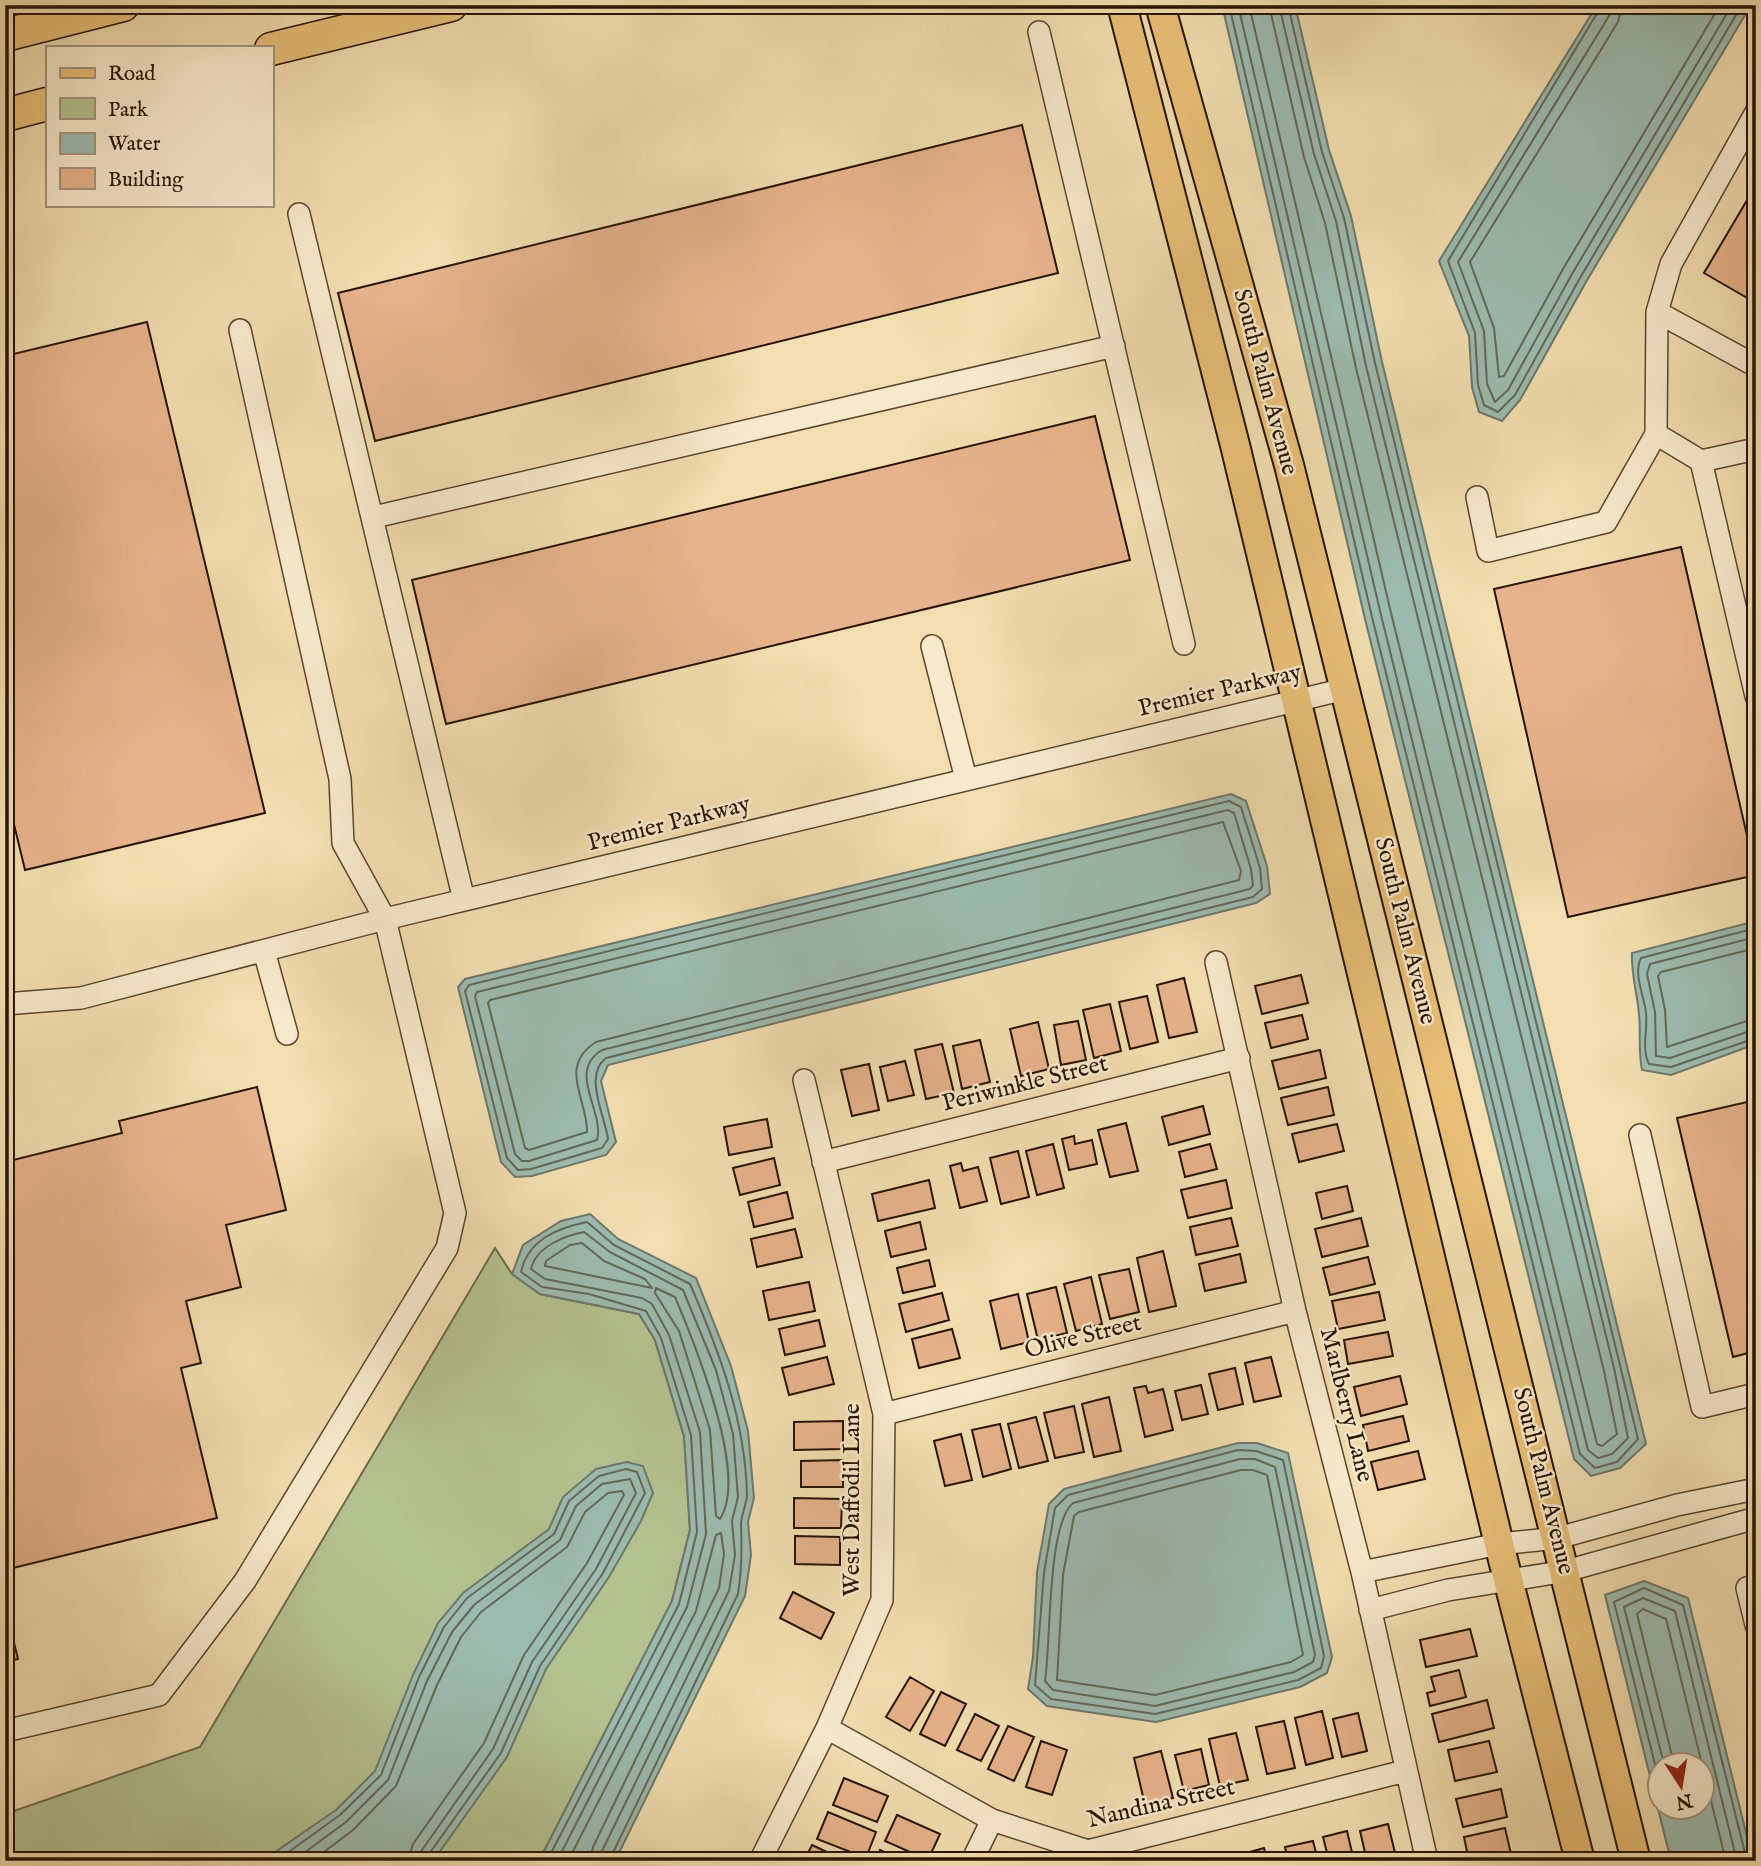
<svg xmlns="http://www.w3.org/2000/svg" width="1761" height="1866" viewBox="0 0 1761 1866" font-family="'IM FELL English',serif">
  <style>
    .green { fill: #b4c290; stroke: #6e6b4a; stroke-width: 2 }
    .water { fill: #9cbbb0; stroke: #6d786b; stroke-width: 2; fill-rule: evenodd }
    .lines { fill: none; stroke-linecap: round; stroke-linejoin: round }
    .shore { stroke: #62685a; stroke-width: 2 }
    .building { fill: #e7b38c; stroke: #271403; stroke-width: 2 }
    .minor-casing { stroke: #5a462e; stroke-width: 24 }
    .major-casing { stroke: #271403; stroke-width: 32 }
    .highway-casing { stroke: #271403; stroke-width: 35 }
    .minor { stroke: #f7eacc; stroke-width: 21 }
    .major { stroke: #e9bf78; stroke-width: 28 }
    .highway { stroke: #e9bf78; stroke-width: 32 }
    .labels { text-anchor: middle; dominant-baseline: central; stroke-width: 5; stroke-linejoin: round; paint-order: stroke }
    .street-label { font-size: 24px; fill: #271403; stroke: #f7eacc }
  </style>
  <rect width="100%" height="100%" fill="#f2deb0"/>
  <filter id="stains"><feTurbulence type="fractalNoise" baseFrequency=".00286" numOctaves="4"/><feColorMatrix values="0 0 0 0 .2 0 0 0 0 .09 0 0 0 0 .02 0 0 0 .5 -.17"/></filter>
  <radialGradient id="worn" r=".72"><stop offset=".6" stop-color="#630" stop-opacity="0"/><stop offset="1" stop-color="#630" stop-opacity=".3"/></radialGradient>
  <path class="green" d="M495 1248 512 1274 540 1294 639 1314 655 1340 684 1436 690 1530 672 1601 539 1861H5V1814L200 1747Z"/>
  <path class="water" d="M1222 5H1295L1329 150 1351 216 1382 362 1646 1444 1620 1468 1591 1476 1574 1459 1365 619Z
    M1597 5H1751L1586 282 1520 400 1502 421 1479 412 1472 387 1469 336 1439 261Z
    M1231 794 1246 801 1267 866 1270 894 1256 903 608 1065 601 1081 616 1142 606 1155 532 1176 515 1177 501 1162 458 987 465 979Z
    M1756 921V1044L1671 1075 1642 1070C1638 1051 1641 1033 1639 1014 1637 992 1631 974 1632 953Z
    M590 1214 618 1239 696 1278 731 1366 748 1431 754 1498 748 1522 751 1555 745 1596 615 1861H539L672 1601 690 1530 684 1436 655 1340 639 1314 540 1294 512 1274 523 1245 561 1221Z
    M1238 1443H1257L1288 1453 1332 1657 1327 1673 1300 1687 1156 1722 1047 1706 1028 1689 1033 1657 1037 1572 1049 1504 1064 1489Z
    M627 1462 643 1466 653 1493 641 1521 609 1577 546 1669 507 1757 433 1861H262L336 1810 375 1771 413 1675 438 1623 463 1593 549 1529 563 1497 596 1469Z
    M1644 1581 1688 1598 1753 1861H1671L1605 1595ZM1702 1764V1806H1660V1764Z"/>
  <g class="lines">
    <path class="shore" d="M1229 5 1372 617 1580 1454 1595 1468 1617 1462 1638 1439 1375 363 1344 218 1322 152 1288 5
      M1238 5 1381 615 1588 1450 1598 1458 1612 1454 1628 1438 1614 1368 1366 366 1336 221 1314 154 1279 5
      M1249 5 1391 613 1597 1444 1602 1446 1617 1434 1604 1371 1356 368 1325 223 1304 157 1269 5
      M1602 5 1448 261 1475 333 1478 385 1484 405 1498 412 1515 395 1580 278 1742 5
      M1611 5 1609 16 1458 262 1484 331 1487 384 1495 402 1508 390 1572 274 1732 5
      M1622 5 1618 22 1470 262 1494 328 1499 377 1504 376 1563 269 1720 5
      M1229 801 1241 807 1260 868 1262 889 1253 897 606 1058C583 1075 605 1116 608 1139L602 1148 531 1169 518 1170 507 1158 465 991 469 985Z
      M1228 810 1234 813 1251 869 1253 885 1250 889 602 1050C566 1072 605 1111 597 1140L529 1161H522L515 1154 475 996 477 992Z
      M1223 822 1241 871 1239 880 596 1042C557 1067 588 1100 587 1132L529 1150 525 1148 488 1003 490 1000Z
      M1756 928 1641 958C1633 974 1644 995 1646 1013 1648 1030 1641 1048 1649 1064L1671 1067 1756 1038
      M1756 937 1650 964 1647 974 1655 1012 1656 1056 1670 1058 1756 1029
      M1756 948 1661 972 1658 976 1665 1010 1667 1047 1756 1018
      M582 1243 604 1261 645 1279 652 1288 545 1266 546 1261 570 1245Z
      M656 1288 675 1297C694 1342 749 1476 720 1519L716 1516 710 1430 679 1331 655 1293Z
      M1238 1450 1256 1451 1283 1460 1324 1656 1321 1668 1298 1680 1155 1714 1051 1699 1035 1685 1044 1573 1055 1508 1068 1495Z
      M1240 1459H1255L1275 1467 1315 1655 1313 1662 1294 1672 1155 1706 1053 1690 1045 1681C1051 1644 1047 1524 1073 1503Z
      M1241 1470H1253L1267 1475 1303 1655 1291 1662 1155 1695 1057 1680 1063 1575 1074 1516 1079 1512Z
      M1664 1764 1624 1607 1643 1598 1675 1611 1737 1861
      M1674 1764 1637 1614 1643 1609 1666 1619 1726 1861
      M1660 1784 1614 1602 1644 1588 1683 1605 1747 1861
      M276 1861 340 1815 381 1775 419 1677 444 1627 467 1598 554 1534 569 1501 599 1476 626 1469 637 1472 645 1493 603 1573 540 1666 501 1753 429 1854 428 1861
      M293 1861 346 1822 388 1780 427 1681 452 1632 474 1605 560 1540 576 1506 602 1484 630 1479 636 1493 596 1569 532 1662 493 1749 422 1850 419 1861
      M312 1861 353 1830 396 1786 437 1685 461 1637 481 1612 567 1547 585 1512 608 1493 622 1491 624 1495 587 1563 524 1655 484 1743 413 1844 408 1861
      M547 1861 679 1604 697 1532 691 1435 661 1338 646 1311 589 1294 542 1287 521 1272C528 1240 557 1228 587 1222L614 1245 690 1284C719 1351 745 1419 747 1494 747 1504 741 1514 741 1525 742 1549 742 1570 738 1594L609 1861
      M557 1861 687 1607 706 1534 700 1432 669 1335 652 1304 642 1298 545 1279 531 1269C536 1247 564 1236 584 1232L610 1252 683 1290 716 1370 733 1434 738 1497 732 1521 735 1555 729 1591 602 1851 600 1861
      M568 1861 696 1611 716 1535 721 1533 724 1554 719 1588 593 1847 590 1861"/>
  </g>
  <path class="building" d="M1022 125 1058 273 375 441 338 293Z
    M1756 185V303L1704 273Z
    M147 322 265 813 25 870 5 787V356Z
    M1095 416 1130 560 446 724 412 580Z
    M1681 547 1756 875 1568 917 1494 589Z
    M1301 975 1308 1003 1262 1014 1255 986Z
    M1184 978 1197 1032 1169 1038 1157 985Z
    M1147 996 1158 1042 1130 1049 1119 1002Z
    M1110 1004 1121 1051 1094 1058 1083 1010Z
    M1302 1015 1308 1039 1271 1048 1265 1023Z
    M1078 1021 1086 1060 1061 1065 1054 1025Z
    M1038 1022 1049 1069 1021 1076 1010 1029Z
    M980 1040 990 1082 962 1089 953 1046Z
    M942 1044 954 1093 926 1099 915 1050Z
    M1320 1050 1326 1078 1279 1089 1272 1061Z
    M905 1061 914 1095 888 1101 880 1067Z
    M869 1064 879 1110 852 1116 841 1070Z
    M257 1087 286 1210 226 1225 241 1287 186 1301 201 1363 181 1368 217 1518 5 1570V1162L122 1133 119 1121Z
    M1328 1087 1334 1115 1288 1125 1281 1098Z
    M1756 1100V1351L1733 1357 1677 1118Z
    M1203 1106 1210 1134 1169 1145 1162 1117Z
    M767 1119 772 1147 729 1155 724 1127Z
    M1126 1123 1138 1171 1110 1177 1098 1130Z
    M1337 1124 1344 1151 1299 1162 1292 1134Z
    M1074 1136 1075 1144 1092 1140 1097 1164 1069 1170 1062 1139Z
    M1053 1144 1064 1188 1037 1195 1026 1151Z
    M1210 1144 1217 1169 1185 1177 1179 1152Z
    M1018 1151 1029 1197 1001 1204 990 1158Z
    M774 1158 780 1185 740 1195 733 1168Z
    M961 1163 963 1171 978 1167 987 1201 960 1208 950 1166Z
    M929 1180 935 1208 878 1221 872 1194Z
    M1226 1180 1232 1208 1188 1218 1181 1190Z
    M1347 1186 1353 1211 1322 1219 1316 1193Z
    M787 1192 793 1218 754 1227 748 1202Z
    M1231 1218 1238 1246 1196 1255 1190 1227Z
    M1361 1218 1368 1246 1322 1257 1315 1229Z
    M920 1222 926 1249 891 1257 885 1231Z
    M795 1229 802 1257 757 1267 751 1239Z
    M1163 1251 1176 1306 1149 1312 1137 1258Z
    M1240 1254 1246 1282 1205 1291 1199 1264Z
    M1368 1257 1375 1284 1330 1295 1323 1268Z
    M929 1260 935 1286 903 1293 897 1268Z
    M1129 1269 1139 1312 1110 1319 1099 1275Z
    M1091 1277 1102 1324 1076 1331 1064 1284Z
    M809 1282 815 1311 769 1320 763 1291Z
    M1056 1287 1067 1333 1038 1340 1027 1294Z
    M1379 1292 1385 1320 1338 1329 1332 1301Z
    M942 1293 949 1320 906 1332 899 1304Z
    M1018 1294 1029 1342 1001 1349 990 1301Z
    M819 1320 825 1346 785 1355 779 1329Z
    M952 1329 960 1358 919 1368 912 1339Z
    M1388 1332 1393 1356 1348 1364 1344 1340Z
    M827 1357 834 1384 789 1395 782 1368Z
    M1271 1357 1281 1396 1254 1402 1245 1363Z
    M1235 1368 1243 1404 1218 1410 1209 1374Z
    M1400 1376 1407 1404 1361 1416 1354 1387Z
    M1201 1385 1208 1414 1182 1420 1175 1391Z
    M1146 1386 1148 1393 1163 1389 1173 1430 1145 1437 1134 1388Z
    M1109 1397 1121 1451 1094 1457 1082 1404Z
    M1074 1406 1084 1452 1055 1458 1044 1413Z
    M1403 1416 1409 1441 1368 1451 1363 1425Z
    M1036 1417 1048 1461 1019 1468 1008 1424Z
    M843 1421V1449L794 1450V1422Z
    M1000 1424 1011 1469 983 1477 972 1430Z
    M961 1434 972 1480 945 1486 934 1441Z
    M1418 1451 1425 1479 1378 1490 1371 1462Z
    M843 1460V1487H801V1461Z
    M794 1498 842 1499 841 1528H794Z
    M795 1536 840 1537V1565L795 1564Z
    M793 1592 834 1613 821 1639 780 1618Z
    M5 1606 18 1659 5 1662Z
    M1470 1629 1477 1656 1426 1667 1420 1640Z
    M1459 1670 1466 1697 1430 1706 1427 1693 1435 1691 1431 1677Z
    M910 1677 934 1691 910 1731 886 1717Z
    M941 1692 966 1704 945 1746 920 1734Z
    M1487 1700 1494 1728 1439 1742 1432 1714Z
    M1322 1711 1333 1758 1306 1765 1295 1718Z
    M1358 1713 1367 1751 1342 1757 1333 1719Z
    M975 1714 999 1726 981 1761 957 1750Z
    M1284 1721 1295 1768 1267 1774 1256 1727Z
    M1008 1726 1034 1737 1014 1781 988 1769Z
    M1236 1733 1248 1780 1220 1786 1209 1739Z
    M1041 1741 1067 1750 1052 1795 1026 1787Z
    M1489 1741 1497 1772 1455 1781 1448 1750Z
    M1201 1749 1209 1785 1184 1791 1175 1755Z
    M1161 1751 1173 1798 1145 1805 1134 1758Z
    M844 1778 888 1796 877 1822 833 1805Z
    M1501 1789 1507 1817 1463 1827 1456 1799Z
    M828 1812 876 1832 866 1858 817 1839Z
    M897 1815 940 1834 928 1860 885 1841Z
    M1388 1824 1397 1861H1367L1360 1831Z
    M1505 1828 1511 1854 1469 1861 1464 1837Z
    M1347 1831 1354 1861H1329L1323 1837Z
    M1313 1841 1318 1861H1288L1285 1847Z
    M812 1845 846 1861H804Z
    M1264 1848 1267 1861H1239L1252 1857 1250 1852Z
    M880 1850 903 1861H875Z"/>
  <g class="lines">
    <defs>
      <path id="minor" d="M1039 32 1184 644
        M299 214 464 900
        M1657 312 1756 366
        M1656 434 1701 461 1756 449
        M1701 461 1756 696
        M1477 497 1488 551 1606 522 1656 434 1657 312 1671 264 1756 112
        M374 517 1114 346
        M932 646 966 779
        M264 951 287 1034
        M1216 962 1295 1311 1362 1572 1427 1861
        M5 1004 81 998 385 919 1345 689
        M1640 1135 1702 1407 1756 1394
        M823 1162 1239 1058
        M884 1414 1295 1311
        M1362 1572 1499 1544 1558 1538 1677 1505 1756 1489
        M1756 1585 1747 1588 1756 1625
        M1370 1610 1448 1590 1566 1571 1756 1518
        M827 1728 992 1820 1088 1851 1405 1771
        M5 1731 159 1695 245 1581 447 1248 455 1213 385 919 343 843 340 779 240 330
        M760 1861 827 1728 882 1600 884 1414 804 1080
        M972 1861 992 1820"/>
      <path id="major" d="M1122 5 1235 445 1499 1544 1580 1861
        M1160 5 1289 465 1636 1861"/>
      <path id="highway" d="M5 35 123 5
        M271 49 451 5
        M5 115 47 104"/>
    </defs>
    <use href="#minor" class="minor-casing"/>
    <use href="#major" class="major-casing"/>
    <use href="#highway" class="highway-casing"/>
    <use href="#minor" class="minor"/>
    <use href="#major" class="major"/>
    <use href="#highway" class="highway"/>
  </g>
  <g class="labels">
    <g class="street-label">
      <text transform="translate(1265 382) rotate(75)">South Palm Avenue</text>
      <text transform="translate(1220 691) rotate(-13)">Premier Parkway</text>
      <text transform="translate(669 824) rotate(-14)">Premier Parkway</text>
      <text transform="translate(1405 931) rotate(76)">South Palm Avenue</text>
      <text transform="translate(1025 1084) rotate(-14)">Periwinkle Street</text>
      <text transform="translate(1083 1337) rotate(-14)">Olive Street</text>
      <text transform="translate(1346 1405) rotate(76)">Marlberry Lane</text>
      <text transform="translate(1543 1481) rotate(76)">South Palm Avenue</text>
      <text transform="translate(852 1500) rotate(-90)">West Daffodil Lane</text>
      <text transform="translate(1161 1804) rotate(-13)">Nandina Street</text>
    </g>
  </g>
  <rect width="1761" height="1866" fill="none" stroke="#f2deb0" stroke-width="28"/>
  <rect x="7" y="7" width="1747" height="1852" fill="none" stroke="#271403" stroke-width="3.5"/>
  <rect x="14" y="14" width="1733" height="1838" fill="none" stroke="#271403" stroke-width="2"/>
  <rect x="46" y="46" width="228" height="161" fill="#f7eacc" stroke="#a4947c" stroke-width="2"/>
  <rect x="60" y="68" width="35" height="10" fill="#e9bf78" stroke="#a4947c" stroke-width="2"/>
  <text x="108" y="80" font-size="21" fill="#271403">Road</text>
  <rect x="60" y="98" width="35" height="21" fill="#b4c290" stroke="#a4947c" stroke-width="2"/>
  <text x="108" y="116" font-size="21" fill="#271403">Park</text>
  <rect x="60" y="133" width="35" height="21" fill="#9cbbb0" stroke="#a4947c" stroke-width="2"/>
  <text x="108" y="150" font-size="21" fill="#271403">Water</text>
  <rect x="60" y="168" width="35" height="21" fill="#e7b38c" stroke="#a4947c" stroke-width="2"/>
  <text x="108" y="186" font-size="21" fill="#271403">Building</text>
  <g transform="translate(1681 1786) rotate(168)"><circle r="33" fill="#f7eacc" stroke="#a4947c" stroke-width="2"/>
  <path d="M0-5L12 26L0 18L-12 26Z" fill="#8f2418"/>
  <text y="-10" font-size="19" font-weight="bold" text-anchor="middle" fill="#271403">N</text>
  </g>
  <rect width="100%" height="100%" filter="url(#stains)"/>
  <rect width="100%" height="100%" fill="url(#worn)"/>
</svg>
